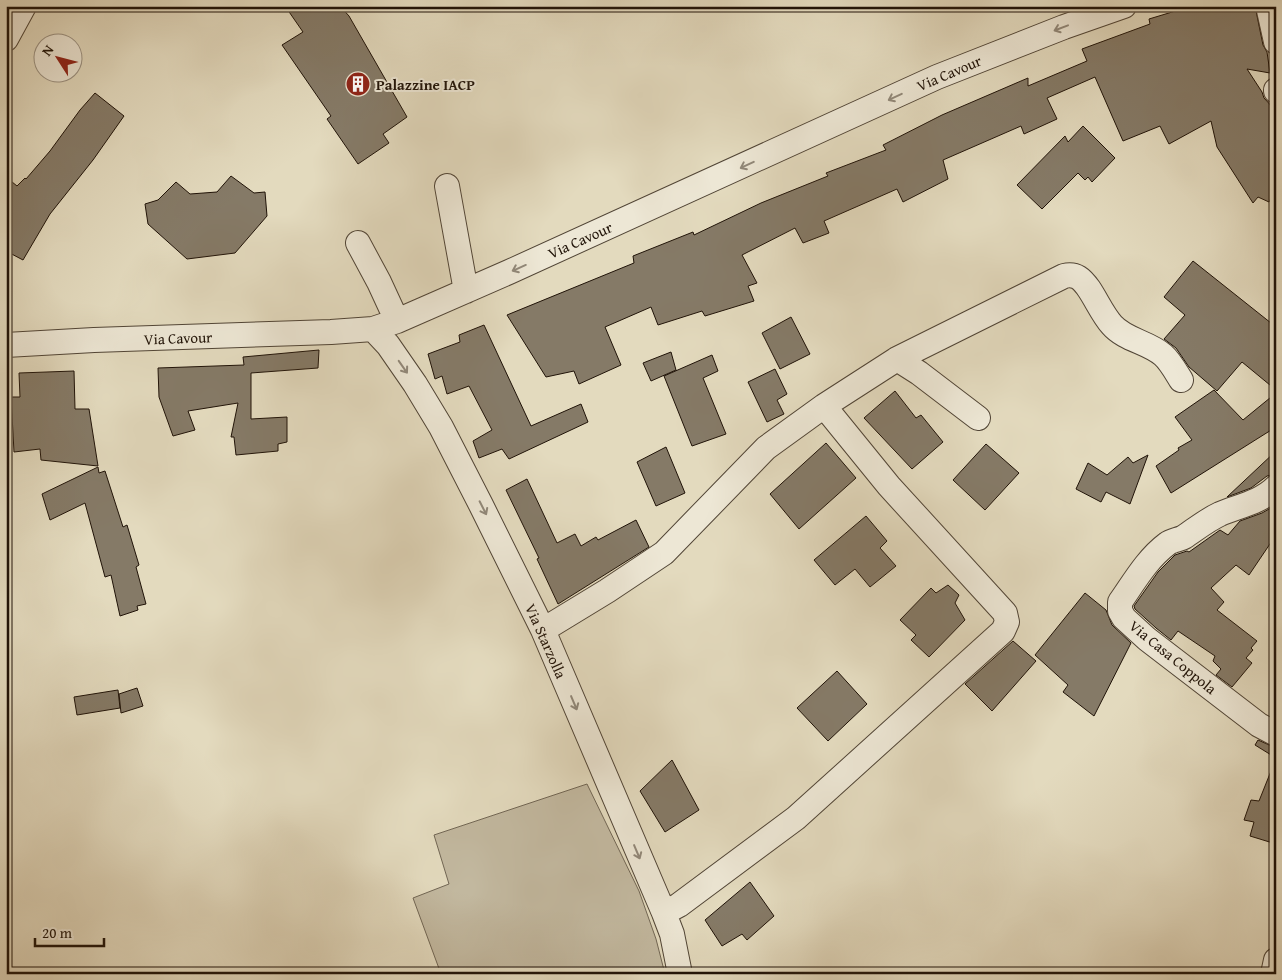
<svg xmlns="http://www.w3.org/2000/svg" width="1282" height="980" viewBox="0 0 1282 980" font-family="'Gentium Book Plus',serif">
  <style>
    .green { fill: #c2b89f; stroke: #716654 }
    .building { fill: #857a67; stroke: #201308 }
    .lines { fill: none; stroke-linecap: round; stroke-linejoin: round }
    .minor-casing { stroke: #514536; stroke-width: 26 }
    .minor { stroke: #ede7d5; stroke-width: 24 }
    .oneway { stroke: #918879 }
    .labels { text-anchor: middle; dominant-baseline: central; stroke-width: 4; stroke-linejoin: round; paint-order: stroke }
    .street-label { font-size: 15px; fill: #201308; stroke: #ede7d5 }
    .poi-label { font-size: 15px; font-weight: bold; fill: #201308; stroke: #ede7d5; text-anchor: start }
  </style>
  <rect width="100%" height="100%" fill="#e3dabe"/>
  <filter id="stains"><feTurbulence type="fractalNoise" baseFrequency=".004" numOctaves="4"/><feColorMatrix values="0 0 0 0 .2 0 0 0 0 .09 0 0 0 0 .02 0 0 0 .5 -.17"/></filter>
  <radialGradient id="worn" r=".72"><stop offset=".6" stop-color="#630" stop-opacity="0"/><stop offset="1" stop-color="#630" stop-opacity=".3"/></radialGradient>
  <path class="green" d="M587 784 639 891 656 939 665 974H441L413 898 449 884 434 835Z"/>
  <path class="building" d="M285 6H340L349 16 407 117 383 134 389 143 358 164 327 119 331 116 282 45 303 32Z
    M1192 6H1255L1263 45 1267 52 1270 73 1247 69 1262 92 1264 98 1276 111V189L1269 202 1258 197 1253 203 1217 147 1211 121 1169 144 1160 126 1123 141 1095 77 1047 98 1057 119 1024 134 1021 126 943 160 948 179 903 202 897 189 824 221 829 233 803 243 795 228 742 255 757 283 748 286 754 301 705 316 702 311 658 325 651 307 605 327 621 365 579 384 574 371 546 377 507 315 634 263 633 256 693 232 694 235 761 203 828 176 826 173 886 150 883 145 942 115 1028 78V86L1087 61 1082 49 1150 24 1149 19Z
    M95 93 124 116 93 160 50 214 23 260 6 251V177L17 186 25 178 26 179 50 151 80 110Z
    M1083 126 1115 158 1092 182 1088 177 1085 180 1078 173 1042 209 1017 185 1065 136 1068 142Z
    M231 176 254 193 265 192 267 216 235 253 187 259 148 224 145 204 158 200 176 182 190 194 217 192Z
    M1193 261 1276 327V390L1242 362 1217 391 1189 367 1176 348 1164 339 1185 315 1164 297Z
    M791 317 810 354 780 369 762 333Z
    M484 325 531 426 581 404 588 422 509 459 502 449 479 458 473 441 492 430 469 386 447 394 442 376 435 379 428 354 460 342 459 335Z
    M319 350 318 368 251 373V419L287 417V442L278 444V451L236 455 234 437H231L238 403 188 411 195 430 173 436 159 397 158 368 244 365 243 357Z
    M671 352 676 370 651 381 643 363Z
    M712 355 718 371 703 378 726 434 692 446 664 376Z
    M775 369 787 394 777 400 784 414 767 422 748 382Z
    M74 371 75 409H89L98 466 41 460 40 449 14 452 11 397H20L19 373Z
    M1214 390 1243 420 1276 393V427L1171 493 1156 466 1179 450 1178 448 1192 440 1175 417Z
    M895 391 916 418 921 415 943 442 912 469 864 418Z
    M826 443 856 478 799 529 770 494Z
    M986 444 1019 473 985 510 953 480Z
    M666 447 685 493 656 506 637 462Z
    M1276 451V474L1267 476 1251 488 1227 497Z
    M1148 455 1130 504 1106 492 1101 502 1076 489 1088 463 1107 475 1128 457 1133 463Z
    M98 467 99 473 105 471 123 527 127 525 139 565 136 567 146 604 137 606 138 610 120 616 111 575 105 577 85 503 50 520 42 494Z
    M527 479 557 543 575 534 581 546 596 537 598 540 636 520 649 547 558 604 537 559 539 558 506 490Z
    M1276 505V535L1249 575 1236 565 1211 588 1224 602 1217 610 1257 641 1251 648 1253 650 1246 658 1252 663 1232 687 1216 675 1221 669 1213 661 1215 656 1178 631 1171 640 1156 628 1135 609 1134 606 1158 572 1175 555 1187 551 1189 552 1220 530 1228 535 1240 521 1262 513Z
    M866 516 887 541 880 548 896 566 870 587 855 569 835 585 814 560Z
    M948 585 959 595 955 603 965 620 929 657 911 640 916 635 900 620 931 588 936 593Z
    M1085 593 1106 610 1112 625 1131 643 1094 716 1063 692 1068 685 1035 655Z
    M1013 641 1036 661 992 711 965 684Z
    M837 671 867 704 828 741 797 708Z
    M137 688 143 706 121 713 119 694Z
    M118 690 120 708 77 715 74 697Z
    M1258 740 1276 748V758L1255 745Z
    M672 760 699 810 665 832 640 791Z
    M1275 761H1276V844L1250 836 1254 822 1244 820 1251 800 1259 801Z
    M750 882 774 916 747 940 742 934 722 946 705 920Z"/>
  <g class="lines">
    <defs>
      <path id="minor" d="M1268 6 1276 42
        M6 39 24 6
        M1276 90V91
        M447 186 466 291
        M358 243 379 282 397 321
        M373 329 388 345 415 384 441 427 481 505 543 630 664 913 672 934 680 974
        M6 345 94 340 331 332 373 329 397 321 509 272 937 77 1064 27 1124 6
        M897 359 919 373 978 418
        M1276 487C1261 502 1239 506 1220 514 1207 520 1196 529 1184 537 1179 540 1172 540 1167 544 1147 559 1134 582 1120 602V611L1124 618 1147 639 1259 725 1276 734
        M543 630 607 591 664 553 766 448 824 406 897 359 1064 276C1076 273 1082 279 1089 289 1097 301 1103 315 1112 325 1125 340 1148 342 1163 355 1170 361 1176 372 1181 380
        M664 913 679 905 796 818 1003 631 1007 622 1005 613 889 486 824 406
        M1273 974 1276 960"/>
    </defs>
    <use href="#minor" class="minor-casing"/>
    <use href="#minor" class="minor"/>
  </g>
  <defs><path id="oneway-shaft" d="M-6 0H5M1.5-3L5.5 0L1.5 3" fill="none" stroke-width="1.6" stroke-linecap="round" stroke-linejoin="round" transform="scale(1.25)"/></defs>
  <g class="oneway">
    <use href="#oneway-shaft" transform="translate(1061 28) rotate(159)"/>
    <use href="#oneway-shaft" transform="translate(895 97) rotate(155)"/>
    <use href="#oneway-shaft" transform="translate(747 165) rotate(155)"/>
    <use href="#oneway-shaft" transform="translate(519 268) rotate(156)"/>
    <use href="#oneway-shaft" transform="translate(403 367) rotate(55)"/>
    <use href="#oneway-shaft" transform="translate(483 508) rotate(63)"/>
    <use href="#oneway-shaft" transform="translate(574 703) rotate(67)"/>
    <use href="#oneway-shaft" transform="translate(637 852) rotate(67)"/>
  </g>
  <defs>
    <symbol id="building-disc" viewBox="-11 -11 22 22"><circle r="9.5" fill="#8f2418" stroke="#ede7d5"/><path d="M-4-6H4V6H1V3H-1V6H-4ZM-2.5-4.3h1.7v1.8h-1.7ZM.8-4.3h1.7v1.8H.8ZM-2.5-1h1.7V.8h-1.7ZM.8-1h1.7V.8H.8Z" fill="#fff"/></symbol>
  </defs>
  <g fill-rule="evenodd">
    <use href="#building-disc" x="344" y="70" width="28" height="28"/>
  </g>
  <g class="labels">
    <g class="street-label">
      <text transform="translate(949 73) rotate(-23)">Via Cavour</text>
      <text transform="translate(580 240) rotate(-24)">Via Cavour</text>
      <text transform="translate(178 338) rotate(-2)">Via Cavour</text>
      <text transform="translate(546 641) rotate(66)">Via Starzolla</text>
      <text transform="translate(1173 657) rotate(39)">Via Casa Coppola</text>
    </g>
    <g class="poi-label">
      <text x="376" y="84">Palazzine IACP</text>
    </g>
  </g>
  <rect width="1282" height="980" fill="none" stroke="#e3dabe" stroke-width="25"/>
  <rect x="8" y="8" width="1267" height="965" fill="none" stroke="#201308" stroke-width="2.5"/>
  <rect x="12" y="12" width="1257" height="955" fill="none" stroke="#201308"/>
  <g transform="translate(58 58) rotate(306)"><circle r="24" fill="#ede7d5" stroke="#9b9283"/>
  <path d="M0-4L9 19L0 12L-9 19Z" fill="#8f2418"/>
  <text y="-8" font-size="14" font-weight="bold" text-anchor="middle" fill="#201308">N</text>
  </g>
  <path d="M35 938v8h69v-8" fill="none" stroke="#201308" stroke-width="2.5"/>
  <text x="42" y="938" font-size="15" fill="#201308" stroke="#ede7d5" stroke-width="4" paint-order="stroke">20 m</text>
  <rect width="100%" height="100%" filter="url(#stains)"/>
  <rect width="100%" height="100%" fill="url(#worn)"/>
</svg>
